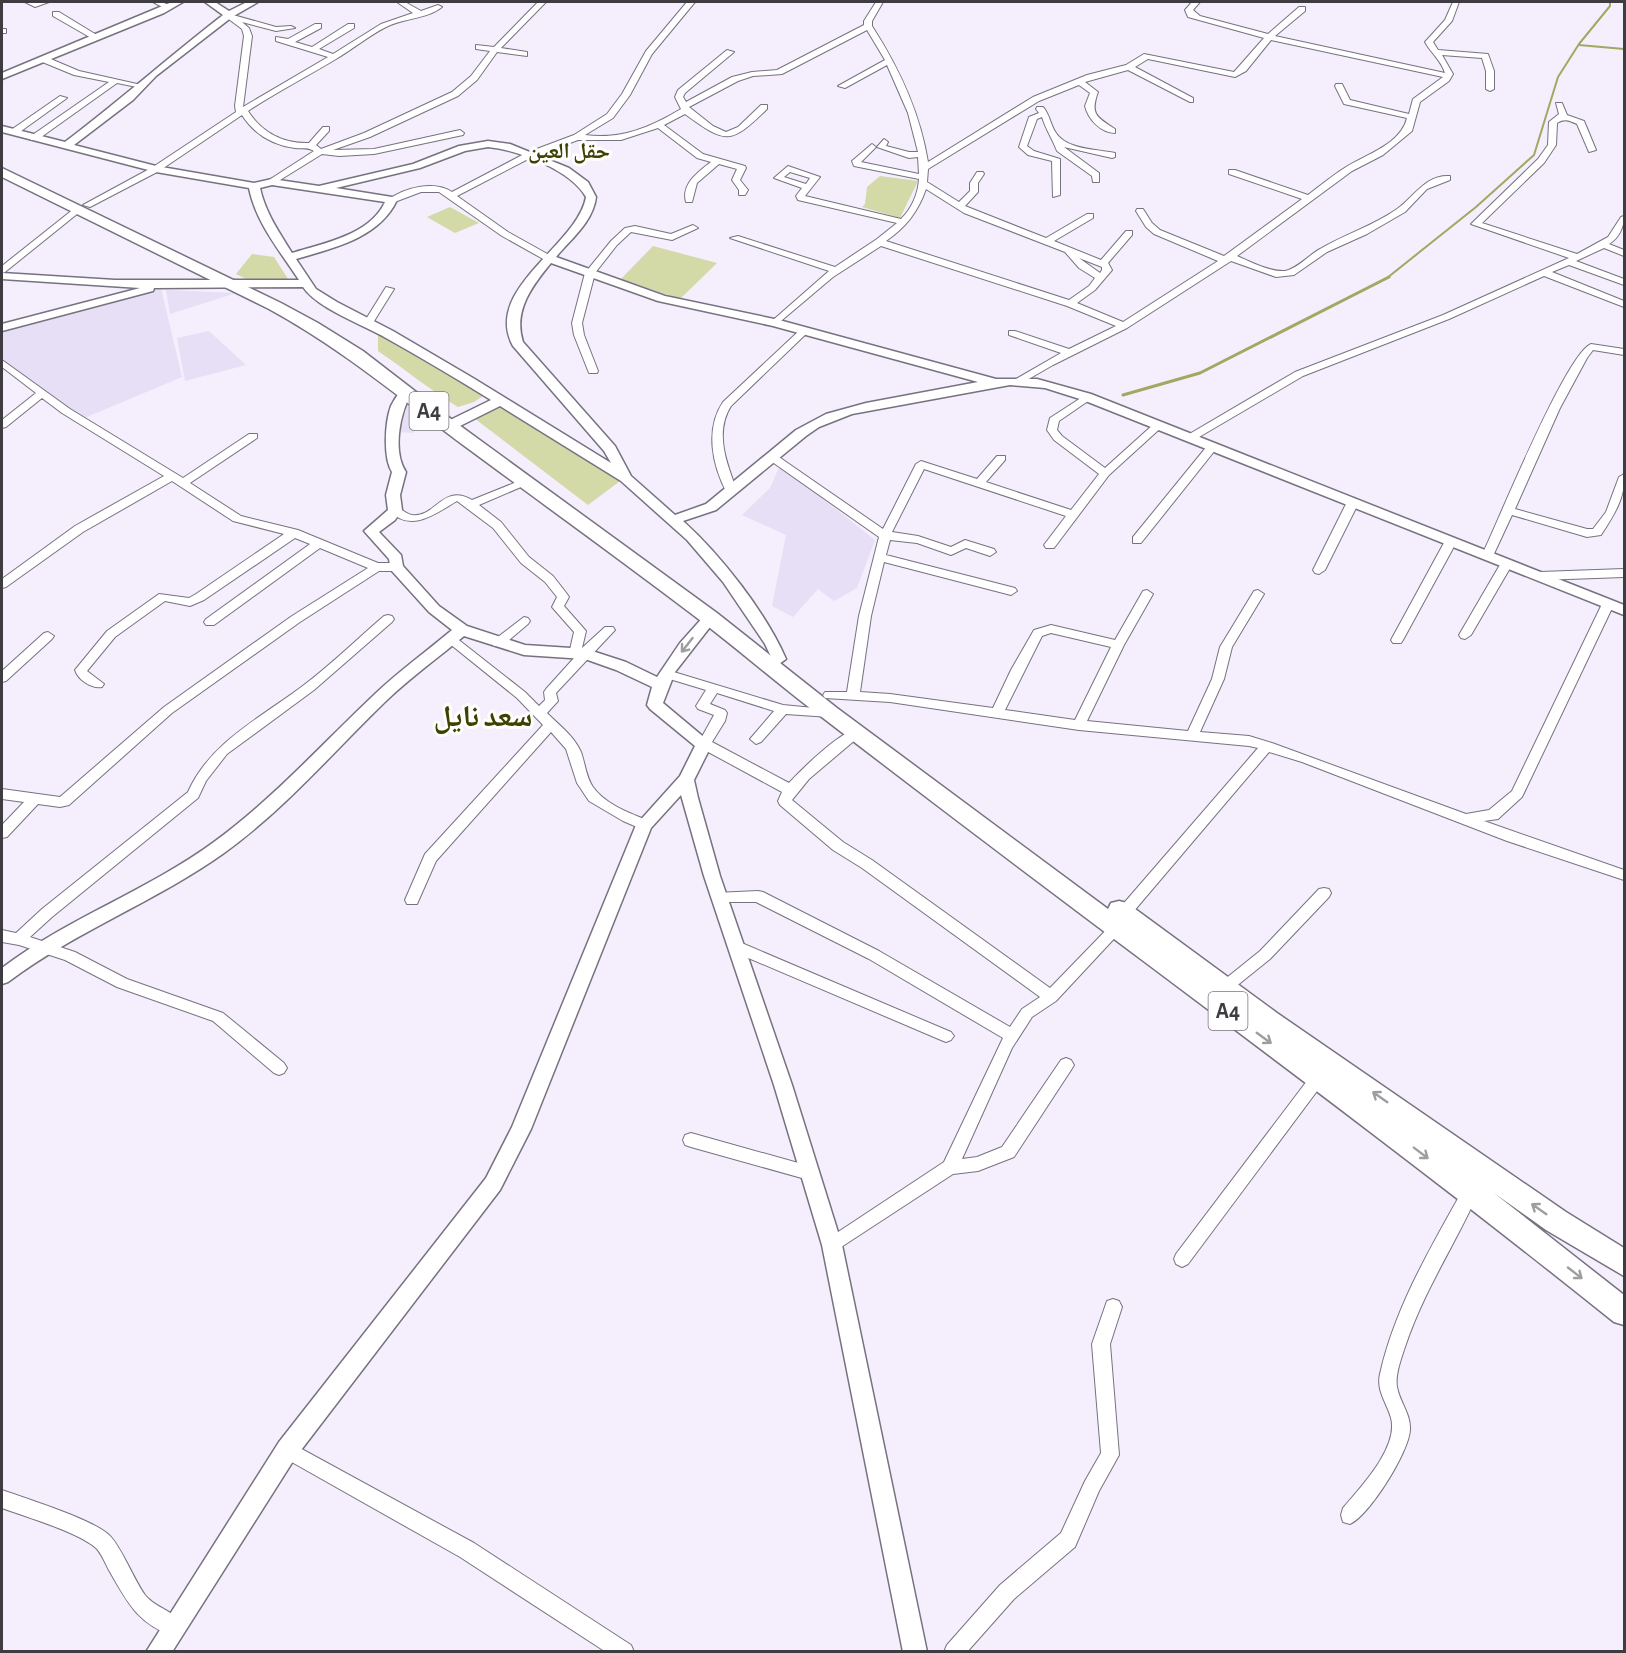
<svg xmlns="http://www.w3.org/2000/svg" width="1626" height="1653" viewBox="0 0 1626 1653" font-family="'Alegreya Sans','Noto Naskh Arabic',sans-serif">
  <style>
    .built { fill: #e7dff5 }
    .green { fill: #d3d9a7 }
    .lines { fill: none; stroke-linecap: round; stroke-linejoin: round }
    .stream-far1 { stroke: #a2a862; stroke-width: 2 }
    .stream { stroke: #a2a862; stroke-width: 3 }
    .minor-casing { stroke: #77727f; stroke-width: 2 }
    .tertiary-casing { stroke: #77727f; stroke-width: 3 }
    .trunk-casing { stroke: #77727f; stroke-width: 3 }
    .minor { fill: #fff; fill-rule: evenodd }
    .tertiary { fill: #fff; fill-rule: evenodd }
    .trunk { fill: #fff; fill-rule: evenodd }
    .oneway { stroke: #9e9da0 }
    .labels { text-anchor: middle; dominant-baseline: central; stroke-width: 6; stroke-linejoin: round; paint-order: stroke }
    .far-neighbourhood-label { font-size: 22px; font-weight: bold; fill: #3e4100; stroke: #fefefe }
    .shield { fill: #fefefe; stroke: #78767a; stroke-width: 1.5 }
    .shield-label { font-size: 22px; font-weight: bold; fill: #3e3b41 }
    .district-label { font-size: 30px; font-weight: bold; fill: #3e4100; stroke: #fefefe }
  </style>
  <rect width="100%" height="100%" fill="#f4eefd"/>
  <path class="built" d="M161 288 182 377 82 419 19 374 2 358V331Z
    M166 290 236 293 170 314Z
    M209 331 246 365 185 381 177 338Z
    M404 403 432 418 412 433 398 432Z
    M780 465 875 540 857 588 834 601 818 589 793 617 772 606 786 535 742 515 770 488Z"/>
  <path class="green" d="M880 176 918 181 900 218 862 207 865 204 867 187Z
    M450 207 479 223 455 233 427 217Z
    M653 246 717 263 680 299 621 279Z
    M252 254 274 257 288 279 250 281 236 274Z
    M378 333 483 396 474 402 458 407C430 390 405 369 378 351Z
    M499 407 620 481 588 505 474 418Z"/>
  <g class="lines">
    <path class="stream-far1" d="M1579 45 1624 49
      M1387 278 1476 207 1534 155 1558 77 1579 44 1610 6V2"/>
    <path class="stream" d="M1123 395 1200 373 1389 277"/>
    <defs>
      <path id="minor" d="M25 2H49L35 7Z
        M153 2H162L173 7 166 9Z
        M397 2H405L421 11 438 5 442 7C427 19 404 18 386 27 368 36 353 49 336 59 306 77 277 92 248 111 262 133 284 144 309 143L323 127H329V131L316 145 321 149 364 133 452 92 471 76 490 51 476 49V45L494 47 538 2H546L501 48 527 52V56L497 52 477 80 458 96 370 137 333 150 374 149 460 130 464 133 463 135 374 154 339 156 322 154 272 185 268 182 269 180 314 151C308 147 302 149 295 148 273 145 254 134 242 115L159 171 90 207 83 205 153 167 236 112 235 106 244 36 242 29 226 17V13L276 27 291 26 295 28 276 31 242 22 249 28 252 36 243 107 328 57 276 41V37L288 39 315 24H321V28L295 42 312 47 348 24H354V28L319 49 333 54 381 24 413 13Z
        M687 2H695L652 54 630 95 613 118 585 135C621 140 651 127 681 109L675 97 678 90 727 50 734 52 685 93 683 97 686 102 732 77 752 72 777 70 864 25V21L876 2H883L872 21V26C899 68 920 112 928 162L1033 97 1087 75 1126 65 1144 54 1234 72 1264 38 1188 17 1185 10 1192 2H1200L1193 10 1200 16 1268 34 1299 7H1305V11L1275 36 1445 73C1441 60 1431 53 1425 42L1445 20 1453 2H1459L1452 21 1433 42 1438 50 1488 54 1494 71V89L1490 91 1486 89V71L1482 58 1442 55 1453 74 1449 81 1420 102 1412 131 1383 155 1352 171 1237 256C1251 262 1270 272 1285 271 1297 269 1309 255 1320 249 1345 234 1373 226 1397 209 1414 197 1426 174 1450 176V180L1427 189 1405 212 1367 234 1327 252 1294 275 1276 277 1231 261 1127 328 1053 365 1020 384 1016 383V379L1061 353 1009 335V331H1015L1069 349 1116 326 1067 306 881 246 833 277 775 326 770 323 772 321 829 271 730 238 738 236 835 267 877 239 897 223 798 200 796 196 802 188 774 178 788 166 820 177 805 196 901 219C912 208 918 194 919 179L854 166 852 161 872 144 876 147 861 162 919 174 918 157 909 158 877 147 884 139 888 142 886 146 909 152H918L908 113 887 65 845 88 838 86 885 60 867 30 782 74 753 76 738 81 689 107 713 126 726 132 738 127 761 105H767V109C730 145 726 144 685 114L664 125 703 154 745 166 746 168 740 180 748 190 745 195H739V190L732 180 737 169 719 164 697 183 692 202H686C681 184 698 172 711 162L697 158 658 128 621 140H578L532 157 457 196 508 232 551 256V260H545L502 236 439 192H421L392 203 388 200C404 188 434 180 452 192L526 153 574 135 607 114 622 94 646 51ZM1271 40 1443 77 1413 99 1409 114 1350 100 1342 84H1336L1335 86 1344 104 1407 118C1401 144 1367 154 1346 167 1333 175 1320 186 1308 195L1235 170H1229V174L1302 199 1224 256 1160 230 1152 223 1143 209H1137L1136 211 1146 227 1154 234 1218 261 1123 322 1077 303 1095 290 1112 270 1108 263 1132 235V231H1126L1101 260 1054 241 1093 218V214H1087L1046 238 965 206 978 192V183L984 174 983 172H977L970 183V191L959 202 927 182 928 169 1039 101 1079 85 1090 93 1085 106C1088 119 1101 133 1115 133V129C1096 117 1090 114 1098 92L1085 82 1128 70 1190 102H1193V98L1135 67 1148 59 1235 77 1246 71ZM790 172 810 178 806 184 784 177ZM926 189 964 213 1065 252 1079 268 1095 278 1089 286 1069 300 886 241C906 227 918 212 926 189ZM1079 258 1102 267V270L1100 273Z
        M53 12H59L100 37 93 39 53 16Z
        M2 29H6V33H2Z
        M40 57H46L79 71 146 86 142 88 117 83 37 140H31V136L109 82 74 75 40 61Z
        M60 96 67 98 17 134H11V130Z
        M1556 103H1562L1567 115 1584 121 1596 150 1589 152 1577 124C1570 121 1565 118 1557 123L1556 145 1544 163 1482 223 1577 254 1608 237 1621 217 1624 216C1624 227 1619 238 1609 244L1624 250V256L1604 248 1576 261 1624 279V285L1569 265 1552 272 1624 301V307L1544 276 1449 319 1303 376 1194 440H1186V436L1295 372 1443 315 1569 258 1471 224 1538 159 1548 145 1549 122 1559 114Z
        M1037 107H1043C1050 115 1050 124 1056 133 1067 150 1097 149 1115 153V157L1112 158 1064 147 1099 173V182H1093L1092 176 1057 151C1053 140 1046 130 1042 117L1037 119 1027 146 1034 151 1060 159V195L1053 197 1052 161 1028 155 1019 147 1029 117 1039 113 1036 109Z
        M75 208 82 210 5 272 2 273V266Z
        M635 226 671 234 693 225 698 228 672 240 631 232 617 245 595 273 582 323 584 335 598 371 597 373H589L574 335 572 323 585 273 611 241 625 228Z
        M386 287 394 289 371 326H365L363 324Z
        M804 328 809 331 807 333 731 406C714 433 727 464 737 491L735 493H727C712 465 705 429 723 402L801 329Z
        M1591 344 1624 349V355L1593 350 1587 358 1560 408 1515 509 1587 529H1593L1606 512 1619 477 1624 474C1626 497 1614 515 1601 535L1587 537 1512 515 1492 558H1484L1482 555C1498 522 1566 354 1591 344Z
        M2 360 70 409 183 478 249 434H257V438L190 483 241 516 298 530 378 563H396L402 567 396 571H379L300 622 172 713 69 805 60 807 38 804 7 837 2 838V825L24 802 2 799V789L60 797 164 707 292 616 368 568 320 548 214 625H206L204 622 206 619 310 544 295 538 204 600 190 606 165 601 115 637 87 671 104 684 102 687C92 689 78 680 75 670L107 631 159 594 189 598 196 594 284 534 233 521 172 481 83 532 6 587 2 588V579L75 526 164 476 62 413 42 398 6 427 2 428V420L36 393 2 367Z
        M1087 394 1091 395V399L1059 421 1057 430 1062 436 1105 468 1155 423 1159 422 1164 425 1109 475 1054 548H1046L1044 545 1066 516 924 469 892 532 918 536 951 547 965 540 994 549 996 552 990 556 966 548 951 555 917 543 890 540 886 555 1015 588 1017 591 1011 595 884 562 871 616 860 692 890 694 993 708 1011 670 1034 630 1051 625 1115 640 1143 591 1147 590 1153 594 1124 645 1087 721 1188 731 1212 679 1220 647 1254 591 1258 590 1264 594 1232 647 1224 679 1200 732 1249 736 1272 743 1466 814 1489 810 1512 791 1602 604 1608 600 1614 604 1522 797 1498 819 1484 821 1624 870V880L1507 841 1302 762 1269 752 1128 918H1118L1116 914 1118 910 1258 748 1249 746 1079 730 890 702 825 698 823 695 825 692H847L859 616 879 537 768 459V455H776L883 529 916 464 921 461 977 479 997 456H1005V460L986 482 1071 510 1099 474 1054 440 1047 430 1050 418ZM1051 633 1111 647 1075 720 1005 710 1042 636Z
        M1212 444 1217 447 1216 449 1141 543H1133V537L1208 445Z
        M524 479 528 480V484L479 505 501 522 529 557 553 576 567 594 569 597 564 606 586 631 582 648 605 627H613L615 630 556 693 558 701 547 713C559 725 574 736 581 752 585 763 586 777 593 787 606 805 630 813 649 821L651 825 649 829 644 830 623 821 589 801 577 783 566 749 551 732 436 861 417 904H407L405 900 425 854 543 725 517 698 445 640 447 637H455L525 692 539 706 545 700 544 692 546 689 574 658 569 654 574 632 552 607 557 597 545 582 521 563 493 528 457 501C436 513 411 534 389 510L395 507C401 508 406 514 412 515 436 518 442 483 472 500Z
        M1353 499 1359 502 1325 570 1319 574 1315 573 1313 570 1347 502Z
        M1451 537 1457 541 1403 640 1401 643H1393L1391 640 1445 541Z
        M1507 559 1513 563 1471 635 1465 639 1461 638 1459 635 1501 563Z
        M1624 569V577L1540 580 1534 576 1540 572Z
        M388 615 392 616 394 619 392 622 314 690 227 754 206 781 198 798 52 917 30 937 75 952 127 979 223 1013 284 1063 287 1068 284 1073 279 1075 274 1073 213 1021 117 987 65 960 19 945 2 942V930L16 933 42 909 188 792C210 742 262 717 304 685 332 664 357 639 384 616Z
        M524 617 528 618 530 621 528 624 502 646H494L492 643 494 640Z
        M48 632 54 636 52 639 6 681 2 682V671L44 633Z
        M667 670 783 705 834 710 836 713 834 716 830 717 786 714 761 742 756 744 750 739 774 711 717 693 710 704 725 710 727 713 725 721 712 742 789 783C800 771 846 725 861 729L862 732 861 735 809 779 792 800 843 842 872 860 1050 988 1112 924H1122L1124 928 1056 1001 1032 1017 1012 1048 962 1159 977 1157 1002 1147 1061 1060 1066 1058 1071 1060 1074 1065 1071 1070 1014 1157 978 1171 953 1174 832 1253 826 1250 824 1245 826 1240 944 1162 1003 1038 869 959 756 902H720L715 901 713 897 715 893 758 891 763 892 879 951 1010 1027 1022 1009 1040 997 862 868 833 850 780 805 778 801 782 792 699 747 698 744 714 715 698 709 696 706 706 690 663 677 661 674 663 671Z
        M1324 888 1329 889 1331 893 1329 897 1270 959 1224 996 1219 998 1214 996 1212 992 1214 988 1260 951 1319 889Z
        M737 941 951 1032 954 1036 951 1040 946 1042 941 1040 732 951 730 947 732 943Z
        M1318 1071 1323 1073 1326 1078 1323 1083 1188 1264 1182 1267 1176 1264 1174 1259 1176 1254 1313 1073Z
        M691 1133 809 1166 815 1168 817 1173 815 1178 809 1180 691 1147 685 1145 683 1140 685 1135Z
        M1471 1184 1477 1186 1479 1191C1455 1245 1424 1290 1405 1347 1401 1359 1395 1375 1397 1387 1400 1403 1411 1414 1410 1430 1409 1452 1369 1516 1350 1524L1343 1522 1341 1515 1343 1508C1361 1487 1399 1447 1391 1418 1387 1403 1376 1391 1380 1374 1395 1307 1432 1245 1465 1186Z
        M1113 1299 1119 1301 1122 1307 1110 1344 1119 1455 1099 1491 1075 1547 1014 1599 967 1652H944L947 1645 1000 1585 1061 1533 1085 1481 1101 1453 1092 1344 1107 1301Z
        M287 1441 474 1543 631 1645 634 1652H606L460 1557 281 1456 278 1450 281 1444Z
        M2 1490C27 1499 92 1519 109 1535 121 1546 134 1580 145 1595 155 1608 178 1612 184 1627L181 1634 174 1637C137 1622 129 1605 110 1572 106 1565 102 1554 96 1548 78 1532 26 1517 2 1508Z"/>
      <path id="tertiary" d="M172 2H183L164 13 2 79V73Z
        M205 2H215L229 11 247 2H258L232 17 156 76 133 100 74 145 156 166 254 183 272 179 319 186 413 164 459 146 488 141 510 144 569 168 588 182 596 197C593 222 571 239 556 257L665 296 779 320 996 379H1037L1091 394 1624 605V615L1083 400 1045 388 1010 385 852 414 819 427 806 436 716 510 683 521C721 555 766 613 786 659L779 664 774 663 765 644 723 582 687 540 621 481 500 406 454 429H444L443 426 444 423 491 400C457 379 422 358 386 338 362 324 318 309 303 287L154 288 153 291 2 331V324L140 288 2 279V273L115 280H299C280 251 256 223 249 188L156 172 2 132V126L65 142C119 101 169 57 223 15ZM488 147C518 150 571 170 586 197 578 245 482 289 513 346L604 451 611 463 473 378 393 331 337 302 316 289 296 259C334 248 379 238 397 200L392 197 336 188 420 168 465 151ZM272 185 385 202C370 235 324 243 292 253 279 232 265 212 260 188ZM551 263 658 301 773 326 978 382 866 403 826 414 796 430 706 504 675 515 631 476 615 446 523 342C513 311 532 286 551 263Z
        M406 388 412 392C400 412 392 451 406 472L400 495 402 510 395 520 379 532 401 555 403 566 439 606 467 626 525 645 586 649 626 662 657 677 680 643 705 615H715L717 618 675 672 663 703 712 744 694 780 698 798 720 876 792 1085 842 1245 927 1652H903L822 1245 774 1085 704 876 681 795 651 828 531 1129 500 1190 295 1458 172 1652H146L279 1442 486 1178 512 1127 636 825 680 776 695 746 650 709 647 705 652 687 616 670 585 659 524 655 464 636C439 657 411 677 387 700 333 752 285 809 224 853 155 902 76 931 8 982L2 984V968C68 918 147 891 214 842 273 799 322 744 375 694 399 671 427 651 452 630L429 612 391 570 389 559 364 531 388 510 386 495 392 472C383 458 385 422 391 406 394 400 398 394 402 389Z"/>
      <path id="trunk" d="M2 168 281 303 318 323 363 351 455 422 717 613 837 708 1108 909 1111 903 1119 901 1127 903 1277 1013 1566 1212 1624 1248V1276L1546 1230 1494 1193 1624 1295V1325L1614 1322C1356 1115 1088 923 827 721 784 689 744 654 701 621 625 563 547 507 470 450 402 400 344 350 269 309L2 177Z"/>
    </defs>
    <use href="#minor" class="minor-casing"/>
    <use href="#tertiary" class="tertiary-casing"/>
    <use href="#trunk" class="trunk-casing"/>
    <use href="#minor" class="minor"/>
    <use href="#tertiary" class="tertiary"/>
    <use href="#trunk" class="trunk"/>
  </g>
  <defs><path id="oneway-shaft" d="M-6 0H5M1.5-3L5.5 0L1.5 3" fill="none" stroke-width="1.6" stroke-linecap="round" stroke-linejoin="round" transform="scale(1.5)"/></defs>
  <g class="oneway">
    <use href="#oneway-shaft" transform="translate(687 645) rotate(128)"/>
    <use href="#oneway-shaft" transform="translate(1264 1038) rotate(36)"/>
    <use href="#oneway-shaft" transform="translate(1380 1097) rotate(-145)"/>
    <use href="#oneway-shaft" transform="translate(1421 1153) rotate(37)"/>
    <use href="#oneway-shaft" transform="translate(1539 1209) rotate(-145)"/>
    <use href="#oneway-shaft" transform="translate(1575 1273) rotate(38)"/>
  </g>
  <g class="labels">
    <g class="far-neighbourhood-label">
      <text x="569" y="151">حقل العين</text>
    </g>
    <g class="shield">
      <rect x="409.5" y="392" width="39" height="38" rx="4.5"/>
      <rect x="1208.5" y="992" width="39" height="38" rx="4.5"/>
    </g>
    <g class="shield-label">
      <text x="429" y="411">A4</text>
      <text x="1228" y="1011">A4</text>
    </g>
    <g class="district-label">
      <text x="483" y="717">سعد نايل</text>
    </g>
  </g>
  <rect width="1626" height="1653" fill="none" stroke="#3e3b41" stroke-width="6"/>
</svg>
